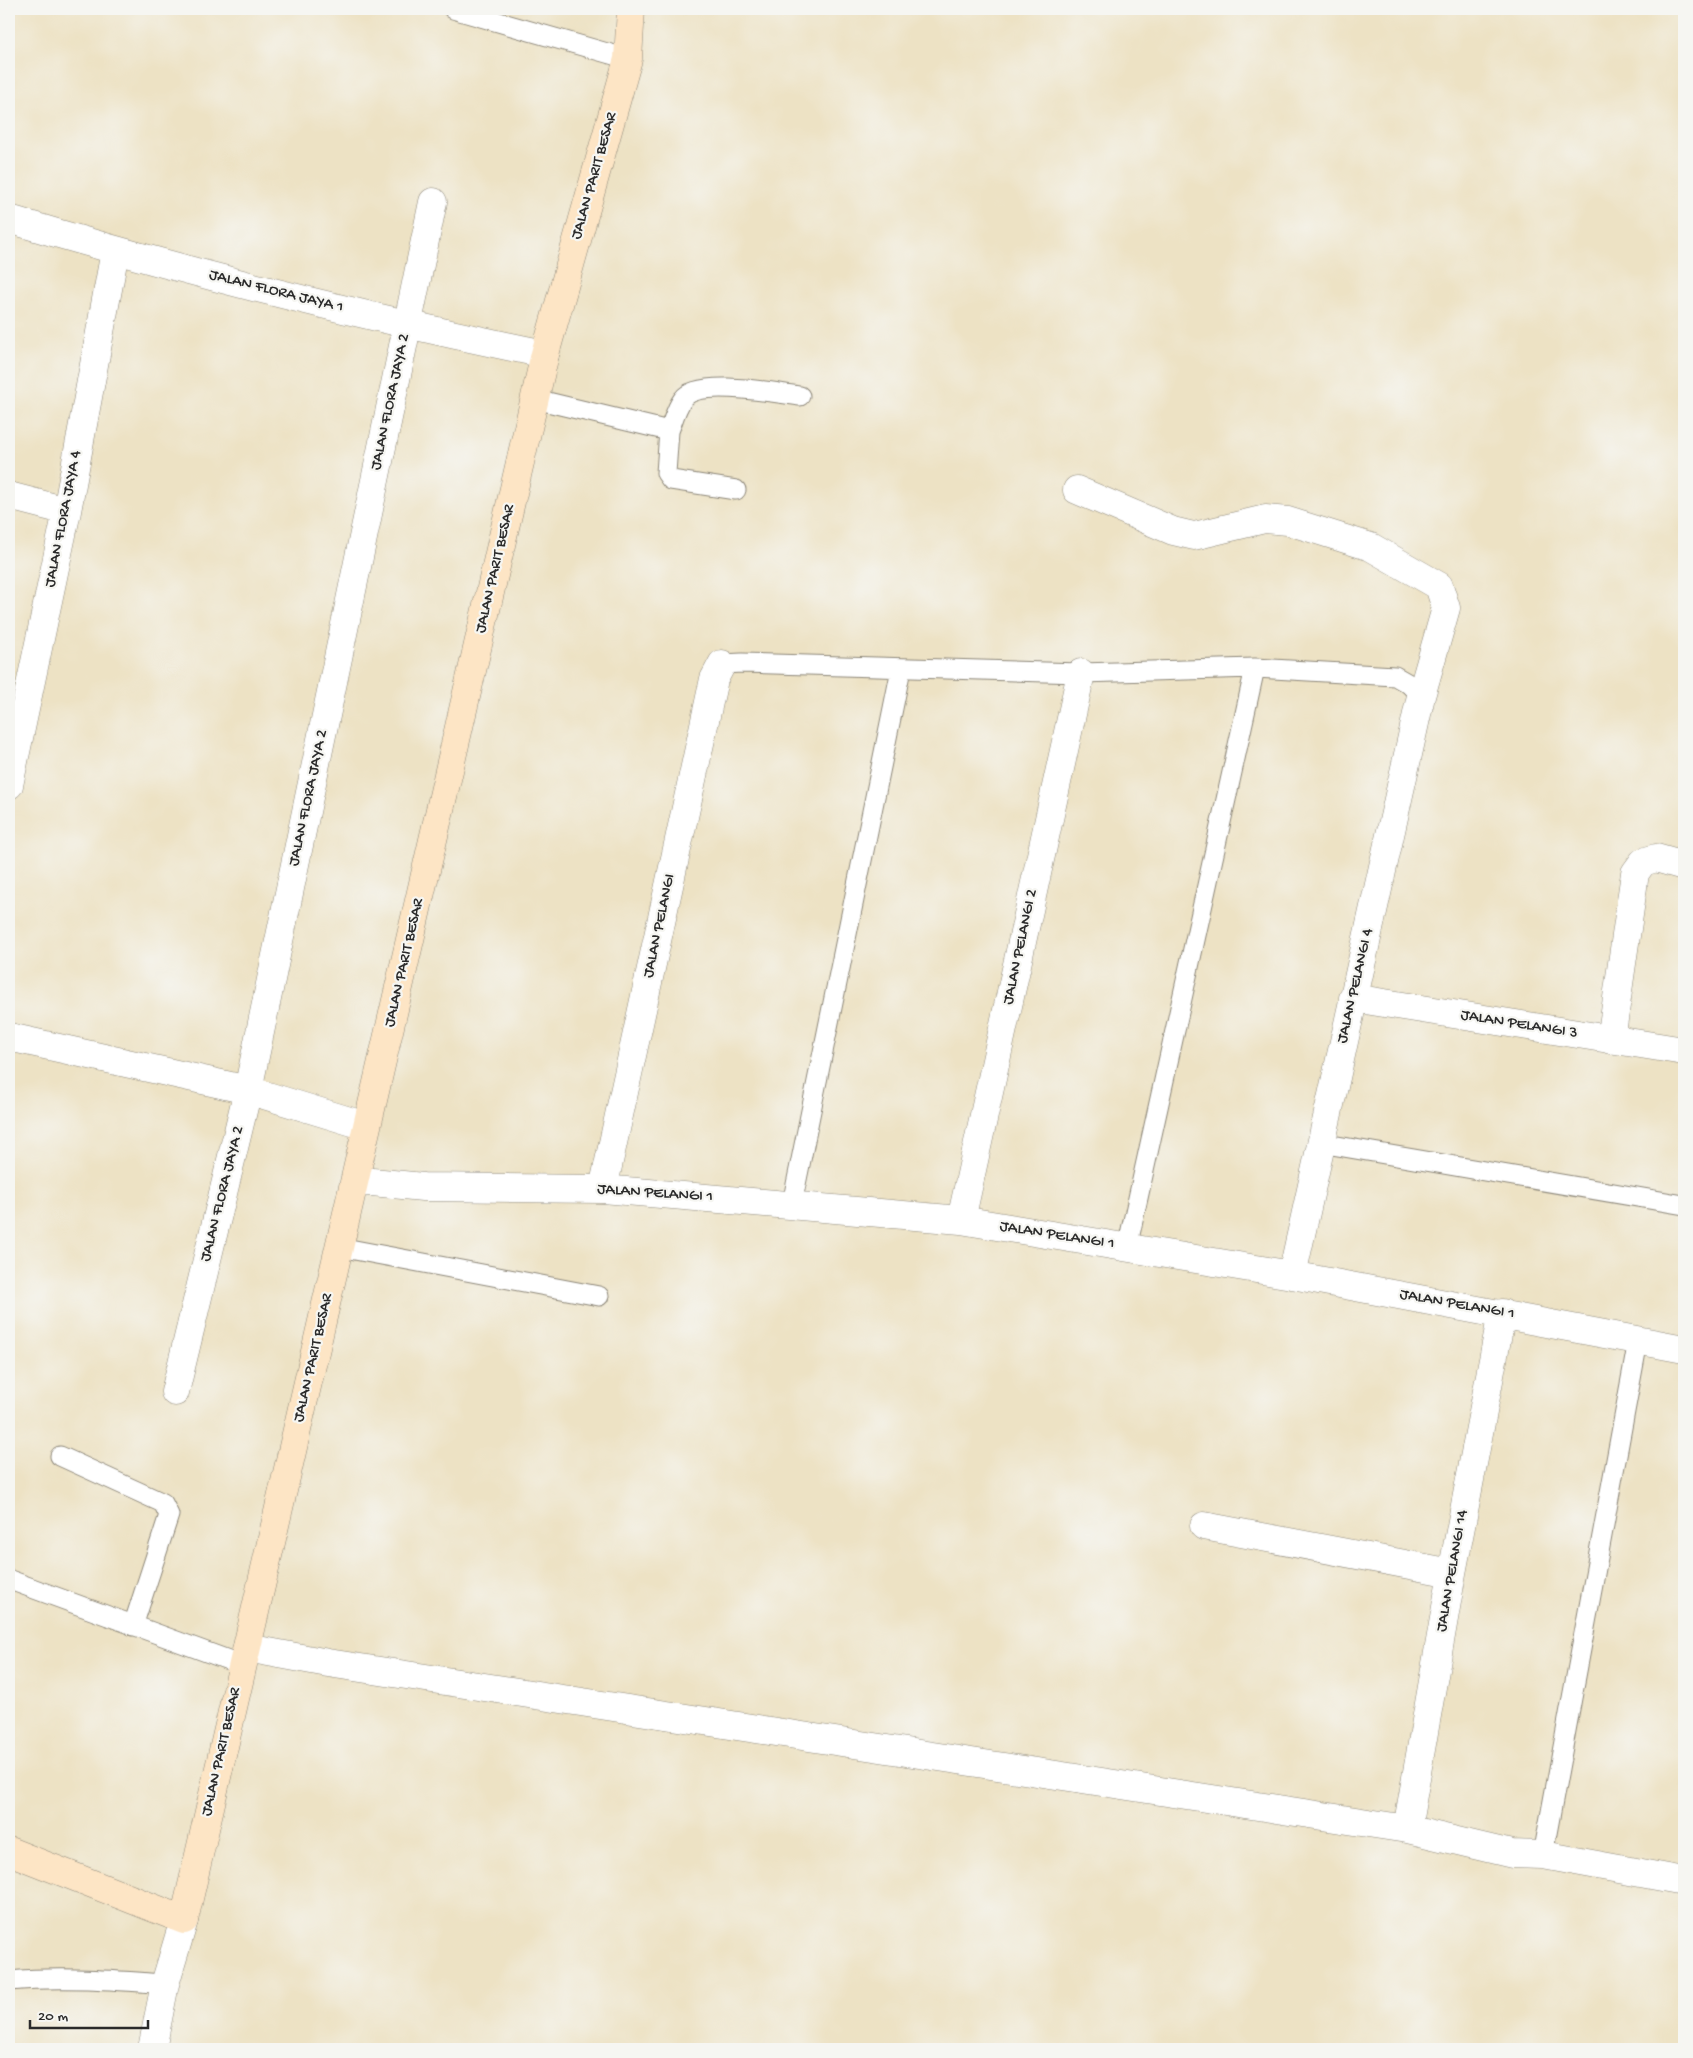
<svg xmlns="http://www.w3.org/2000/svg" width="1693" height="2058" viewBox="0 0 1693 2058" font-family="'Gochi Hand',sans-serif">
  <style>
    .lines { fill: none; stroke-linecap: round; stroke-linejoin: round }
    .lane-casing { stroke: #8c8678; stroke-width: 21 }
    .street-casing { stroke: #8c8678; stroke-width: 29 }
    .secondary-casing { stroke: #8c8678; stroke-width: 29 }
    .lane { stroke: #fff; stroke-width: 19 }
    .street { stroke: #fff; stroke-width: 28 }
    .secondary { stroke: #fde5c5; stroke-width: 28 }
    .labels { text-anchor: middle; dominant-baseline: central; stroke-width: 4.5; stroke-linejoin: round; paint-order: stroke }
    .street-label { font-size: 16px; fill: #2b2b2b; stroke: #f6f6f2 }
  </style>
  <rect width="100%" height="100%" fill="#f6f6f2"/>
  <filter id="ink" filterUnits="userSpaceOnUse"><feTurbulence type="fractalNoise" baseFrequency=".02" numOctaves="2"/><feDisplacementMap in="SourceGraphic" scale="10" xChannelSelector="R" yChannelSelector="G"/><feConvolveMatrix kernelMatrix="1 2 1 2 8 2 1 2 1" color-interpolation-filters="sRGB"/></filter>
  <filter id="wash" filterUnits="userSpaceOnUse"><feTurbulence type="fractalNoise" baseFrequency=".0096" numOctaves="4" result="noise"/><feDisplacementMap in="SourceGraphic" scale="20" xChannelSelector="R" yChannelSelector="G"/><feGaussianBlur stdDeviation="1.12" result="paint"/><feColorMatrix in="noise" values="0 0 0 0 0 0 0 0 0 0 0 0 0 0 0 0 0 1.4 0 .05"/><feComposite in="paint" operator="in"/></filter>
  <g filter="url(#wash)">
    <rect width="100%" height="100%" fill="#ede2c4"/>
  </g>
  <g filter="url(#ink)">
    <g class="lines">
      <defs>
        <path id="lane" d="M453 9 628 59
          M535 399 669 431C673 421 676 408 683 399 697 378 776 393 800 396
          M669 431 666 473 671 480 736 490
          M722 664 742 663 1081 673 1255 668 1395 676 1409 684 1421 696
          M1320 1143 1684 1205
          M792 1204 901 669
          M339 1247 599 1296
          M1127 1248 1255 668
          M60 1456 163 1503 169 1515 133 1626
          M10 1580 242 1665
          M1543 1855 1638 1341
          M9 1981C61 1976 113 1980 165 1984"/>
        <path id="street" d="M9 219C185 272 364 317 545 354
          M1077 490 1173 531 1194 536 1265 519 1288 521 1371 547 1439 586 1446 608 1421 696 1292 1275
          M9 496 67 511
          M9 785 67 511 115 251
          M1353 998 1684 1051
          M9 1037 248 1090 366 1126
          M1611 1040 1635 873 1643 862 1656 858 1684 866
          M355 1183 372 1182 423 1187 603 1189 961 1220 1292 1275 1684 1349
          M603 1189 714 679 722 664
          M961 1220 1081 673
          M175 1392 248 1090 433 202
          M1204 1526 1452 1573
          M247 1648 328 1663 1407 1829 1512 1854 1543 1855 1684 1881
          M1407 1829 1452 1573 1502 1313
          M152 2049 165 1984 184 1920"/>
        <path id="secondary" d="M9 1851 184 1920 545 354 628 59 631 9"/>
      </defs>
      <use href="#lane" class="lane-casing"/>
      <use href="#street" class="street-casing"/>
      <use href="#secondary" class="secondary-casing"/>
      <use href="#lane" class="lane"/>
      <use href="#street" class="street"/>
      <use href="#secondary" class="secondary"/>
    </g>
  </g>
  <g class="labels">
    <g class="street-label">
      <text transform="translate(595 176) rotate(-74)">JALAN PARIT BESAR</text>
      <text transform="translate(276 292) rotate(14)">JALAN FLORA JAYA 1</text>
      <text transform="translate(391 402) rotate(-78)">JALAN FLORA JAYA 2</text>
      <text transform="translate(64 519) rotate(-79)">JALAN FLORA JAYA 4</text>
      <text transform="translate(496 569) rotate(-77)">JALAN PARIT BESAR</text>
      <text transform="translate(309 798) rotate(-78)">JALAN FLORA JAYA 2</text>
      <text transform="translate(660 926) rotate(-78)">JALAN PELANGI</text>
      <text transform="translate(1021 947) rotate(-78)">JALAN PELANGI 2</text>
      <text transform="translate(405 963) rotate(-77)">JALAN PARIT BESAR</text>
      <text transform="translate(1356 986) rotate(-77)">JALAN PELANGI 4</text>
      <text transform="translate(1519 1025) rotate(9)">JALAN PELANGI 3</text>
      <text transform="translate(223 1194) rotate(-76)">JALAN FLORA JAYA 2</text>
      <text transform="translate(655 1194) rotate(4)">JALAN PELANGI 1</text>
      <text transform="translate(1057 1236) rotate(9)">JALAN PELANGI 1</text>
      <text transform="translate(1457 1305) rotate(10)">JALAN PELANGI 1</text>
      <text transform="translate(314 1358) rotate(-77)">JALAN PARIT BESAR</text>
      <text transform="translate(1453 1571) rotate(-80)">JALAN PELANGI 14</text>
      <text transform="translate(222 1752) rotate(-77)">JALAN PARIT BESAR</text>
    </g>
  </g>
  <rect width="1693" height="2058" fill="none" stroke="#f6f6f2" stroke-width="30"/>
  <path d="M30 2020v8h118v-8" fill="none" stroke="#2b2b2b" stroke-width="2.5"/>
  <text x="38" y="2020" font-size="15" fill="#2b2b2b" stroke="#f6f6f2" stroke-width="4" paint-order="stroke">20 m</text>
</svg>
